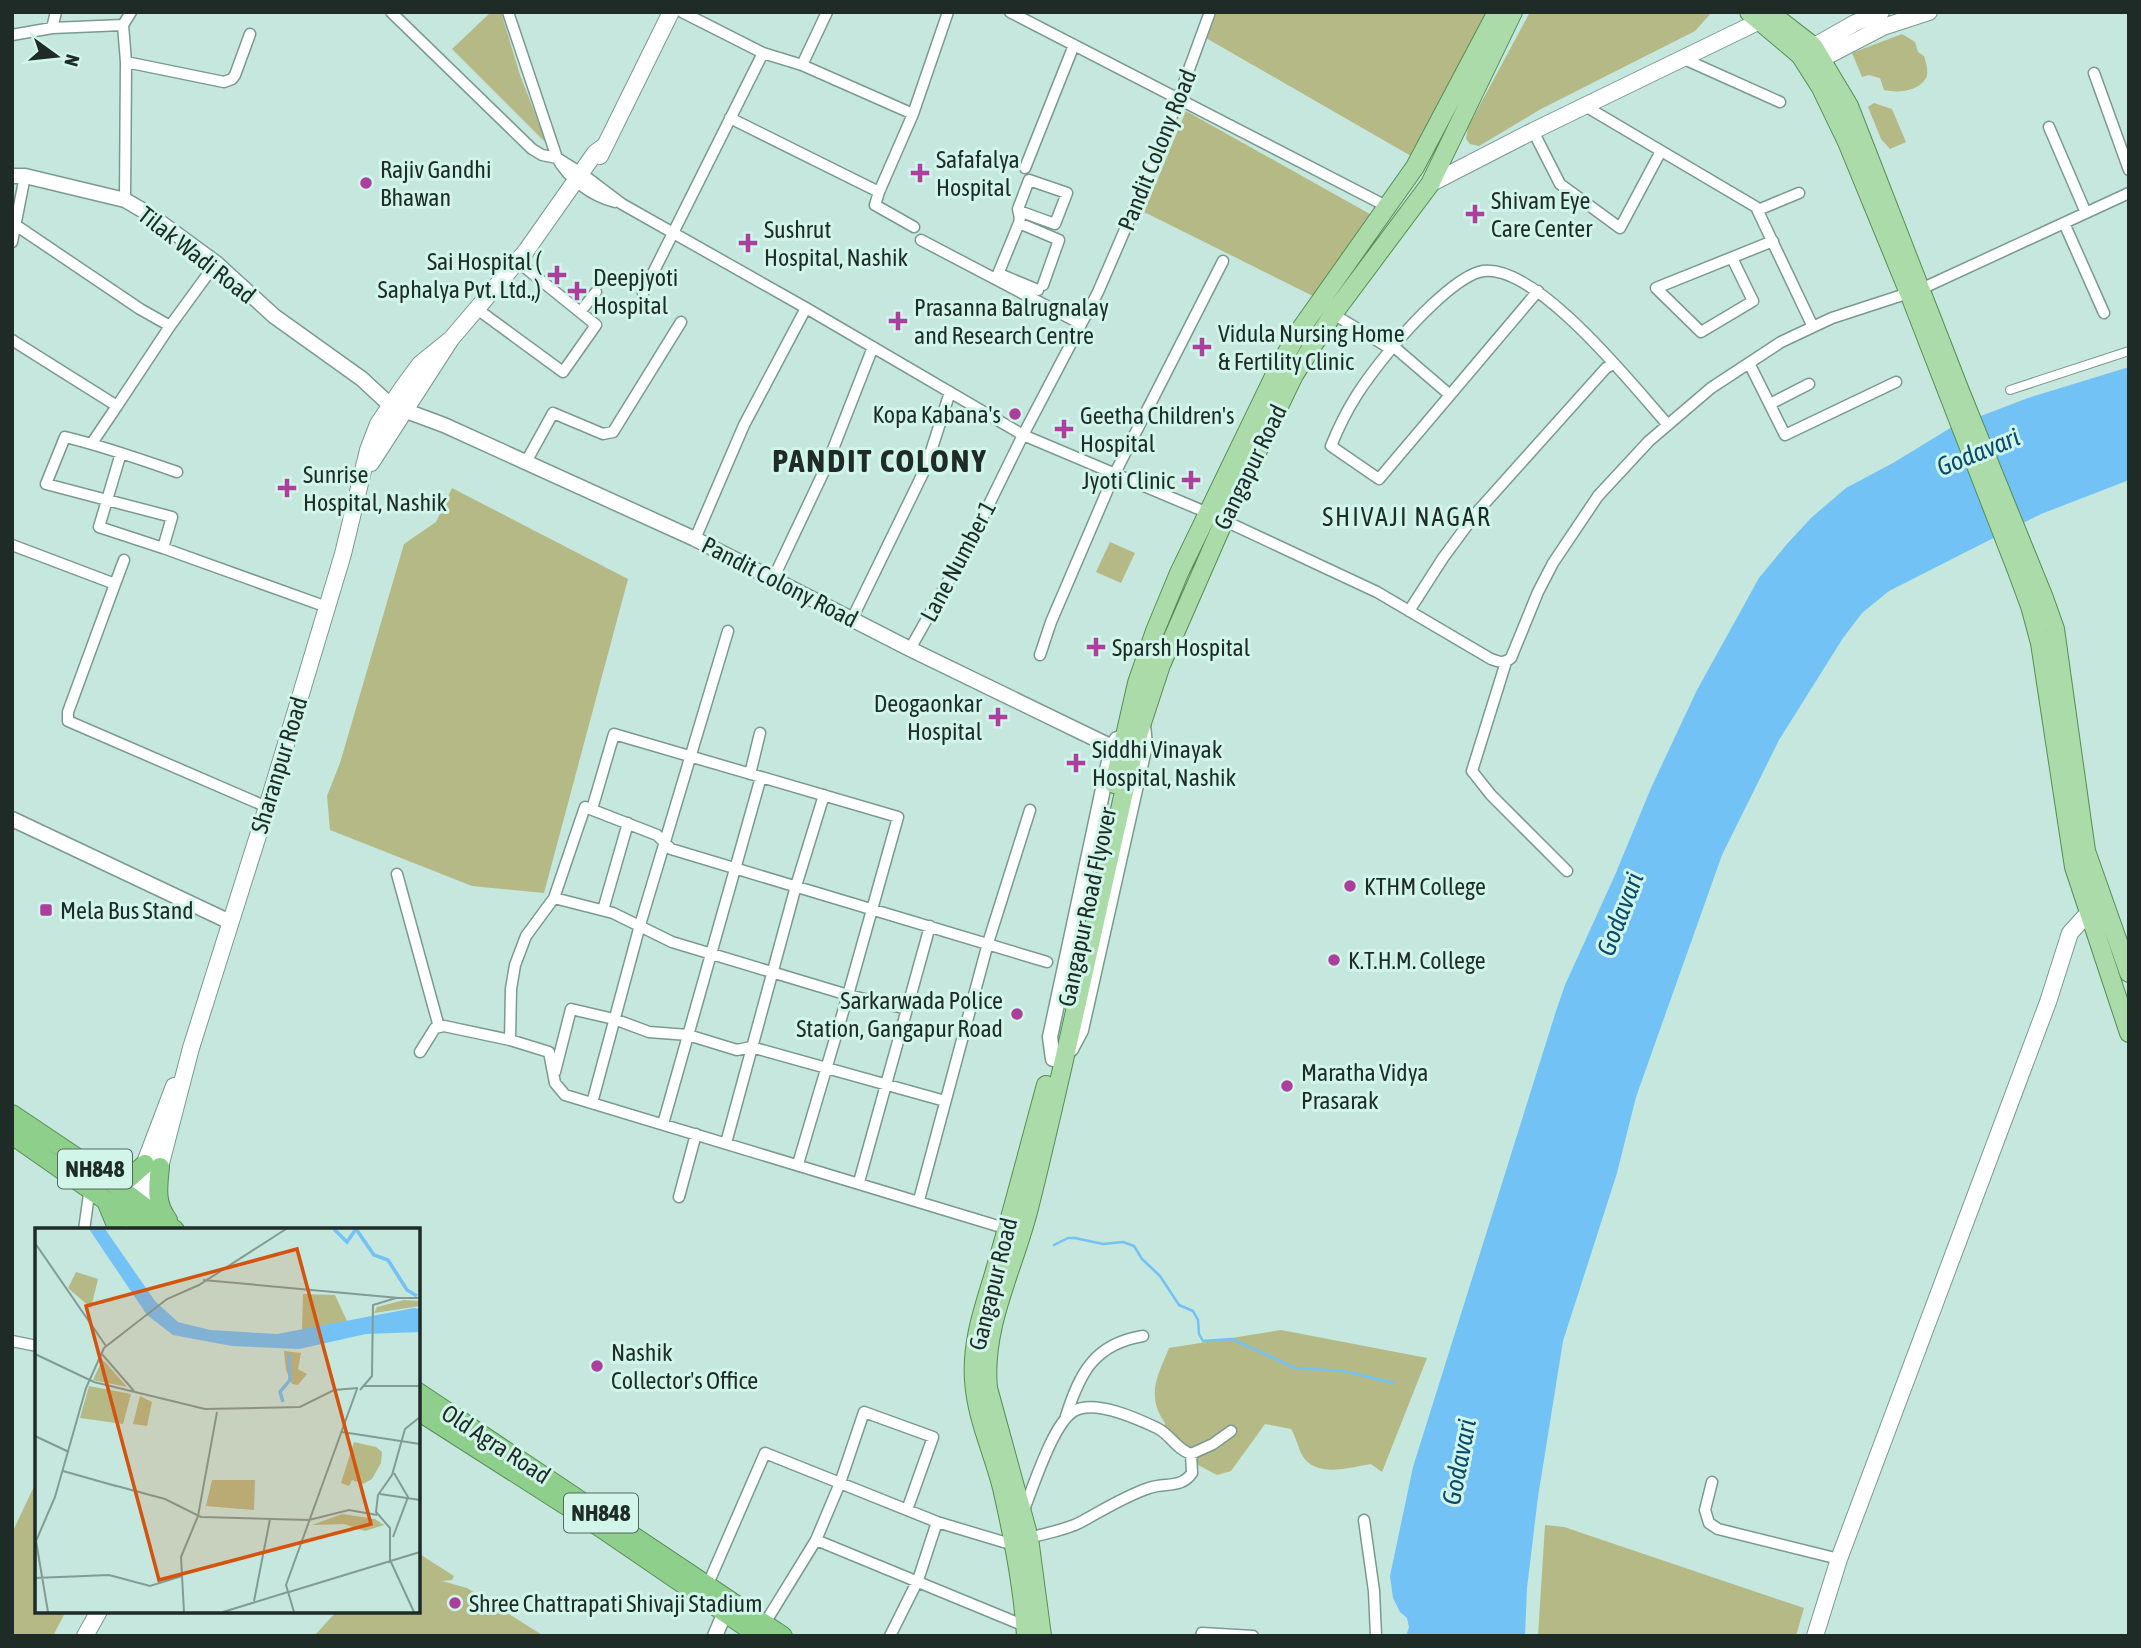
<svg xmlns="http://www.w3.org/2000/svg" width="2141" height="1648" viewBox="0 0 2141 1648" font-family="'Asap Condensed',sans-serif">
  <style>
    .green { fill: #b5b986 }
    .water { fill: #72c2f6 }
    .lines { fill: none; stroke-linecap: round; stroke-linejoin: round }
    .stream { stroke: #72c2f6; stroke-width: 2.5 }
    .pedestrian-casing { stroke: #7a9a90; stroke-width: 10 }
    .minor-casing { stroke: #7a9a90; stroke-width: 13 }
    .tertiary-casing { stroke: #7a9a90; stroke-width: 17 }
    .secondary-casing { stroke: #7a9a90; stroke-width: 18 }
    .primary-casing { stroke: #558e55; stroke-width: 20 }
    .trunk-casing { stroke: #558e55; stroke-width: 20 }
    .pedestrian { stroke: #fff; stroke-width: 8 }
    .minor { stroke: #fff; stroke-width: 10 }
    .tertiary { stroke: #fff; stroke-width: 14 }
    .secondary { stroke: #fff; stroke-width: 16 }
    .primary { stroke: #aadba8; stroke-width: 18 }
    .trunk { stroke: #8ecf8b; stroke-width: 18 }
    .poi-dot { fill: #ac3e9c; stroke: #d2f5ea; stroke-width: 2.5 }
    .labels { text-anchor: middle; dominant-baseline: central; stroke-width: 6; stroke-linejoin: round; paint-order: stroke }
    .shield { fill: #d2f5ea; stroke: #546862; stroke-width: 2 }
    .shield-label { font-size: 23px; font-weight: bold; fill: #1e2b27 }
    .street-label { font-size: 24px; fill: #1e2b27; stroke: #d2f5ea }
    .poi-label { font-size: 24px; fill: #1e2b27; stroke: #d2f5ea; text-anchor: start }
    .water-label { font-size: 26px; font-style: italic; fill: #094b6d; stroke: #d2f5ea }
    .neighbourhood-label { font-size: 26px; letter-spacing: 2px; fill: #1e2b27; stroke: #d2f5ea }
    .district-label { font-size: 32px; font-weight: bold; letter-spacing: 2px; fill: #1e2b27; stroke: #d2f5ea }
    .inset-river { fill: none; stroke: #72c2f6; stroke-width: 3.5 }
    .inset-road { fill: none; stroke: #829c94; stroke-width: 2 }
    .view { fill: #d4540f; fill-opacity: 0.15; stroke: #d4540f; stroke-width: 3.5 }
    .inset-edge { fill: none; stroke: #1e2b27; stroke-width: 3.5 }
  </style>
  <rect width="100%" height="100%" fill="#c5e7dd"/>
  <path class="green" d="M491 12H501L520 75 547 144 452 49Z
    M1217 12H1488L1411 156 1206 38Z
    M1530 12H1712L1695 31 1541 109 1479 146 1470 144 1466 139 1468 127Z
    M1902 34 1915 42 1918 52 1924 56C1926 62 1929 72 1926 78 1918 92 1897 93 1884 90L1880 78 1869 75 1862 77 1852 53Z
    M1874 103 1892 109 1906 142 1890 149 1881 139 1868 107Z
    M1186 111 1377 218 1315 297 1144 212Z
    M452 488 628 579 544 893 472 886 330 830 327 796 340 763 404 544 436 522Z
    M1110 542 1135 553 1121 583 1096 572Z
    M1281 1330 1427 1358 1382 1472 1371 1464C1350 1467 1316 1479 1302 1455 1298 1447 1296 1437 1291 1429L1265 1424 1231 1471 1217 1475 1185 1458 1163 1439 1165 1423C1146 1396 1157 1377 1169 1348Z
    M37 1480V1611H66L53 1636H12V1533Z
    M1545 1525 1564 1527 1804 1608 1796 1636H1538Z
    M418 1553 454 1576 452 1580 442 1581 467 1588 544 1636H314L337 1611H418Z"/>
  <path class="water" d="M2129 367V480L2041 514 1889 591 1862 613 1843 638 1779 740 1722 855 1636 1097 1617 1173 1563 1341 1538 1497 1527 1588 1525 1636H1406L1409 1627 1407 1618 1400 1612 1393 1598 1390 1576 1413 1467 1556 1011 1565 985 1615 875 1651 788 1697 690 1759 578 1787 544 1811 518 1846 488 1893 463 1952 427 2028 398Z"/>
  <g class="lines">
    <path class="stream" d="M1054 1245 1068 1238H1075L1103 1244 1123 1242 1134 1246 1142 1259 1160 1276 1179 1305 1193 1311 1198 1320 1199 1334 1203 1341 1232 1339 1295 1368 1343 1371 1394 1383"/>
    <defs>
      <path id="pedestrian" d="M2010 390 2129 351"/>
      <path id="minor" d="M131 12 123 25 126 62 224 82 232 79 235 75 250 34
        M391 12 532 149 542 155 557 158 581 173 622 204 806 308 1023 435 1208 513 1377 592 1491 659C1499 662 1504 664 1511 658L1538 592 1553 563 1598 496 1649 441 1711 388 1781 342 1832 318 1921 289 2129 193
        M508 12 557 158C569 179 591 196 615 202
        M682 12 763 53 802 65 913 114 879 192 730 118
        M1010 12 1388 207
        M52 28 123 25
        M12 35 52 28 56 12
        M1684 59 1780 102
        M802 65 827 12
        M2094 73 2129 170
        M1585 106 1756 207 1813 327
        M913 114 948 12
        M2049 127 2086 213
        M1533 131 1560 184 1620 228 1661 151
        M1025 168 1074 45
        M879 192 875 205 914 227
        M125 200 126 62
        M1758 210 1799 193
        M1019 223 1059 240 1043 285
        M2064 223 2104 313
        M17 226 140 309 170 326
        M921 240 1081 324
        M12 242 25 176
        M1732 258 1753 301 1701 332 1656 288 1773 241
        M1002 275 1038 290
        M996 279 1019 223C1021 217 1019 215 1018 209L1029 180 1067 193 1055 224 1019 211
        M643 293 763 53
        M477 309 563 372 596 325 517 261
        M580 312 596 292
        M1333 314 1391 349C1409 327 1452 280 1479 272 1532 257 1635 388 1668 425
        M12 340 117 406 170 326 216 263
        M1393 346 1450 395
        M1391 349C1364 382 1347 406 1331 446L1379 479 1538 291
        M1749 363 1785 435 1896 382
        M1770 404 1809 384
        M92 443 117 406
        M121 453 99 527 163 548 172 517 46 484 65 437C103 446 140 459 177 472
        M526 462 553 413 603 434 613 432 681 322
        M695 539 744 425 806 308
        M12 545 115 584 68 712V721L267 807
        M163 548 327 607
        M773 579 826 467 873 347
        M115 584 124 560
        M1409 611 1443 558 1477 512 1606 368 1613 364
        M852 619 926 467 950 392
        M910 649 973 537 1023 435 1098 292 1159 151 1210 12
        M1040 655 1051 622 1114 475 1223 261
        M1506 662 1472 771 1491 795 1567 871
        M750 774 760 733
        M592 809 614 734 898 817 848 995 907 1009
        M397 874 439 1027
        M554 898 613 913 672 942 848 995 798 1164
        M603 910 628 823
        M510 1040 511 989 515 965 526 936 554 898 585 807 657 835 671 849 1047 962
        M420 1052 435 1028 444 1026 510 1040 549 1052 555 1083 565 1095 1011 1230
        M555 1072 571 1009 614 1019 649 1032 688 1035 737 1050 751 1047 945 1101
        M592 1103 640 925 728 631
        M663 1124 761 777
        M726 1143 796 886 824 795
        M859 1182 930 926
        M679 1197 696 1134
        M919 1200 988 943 1030 810
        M84 1230 90 1187
        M12 1341 37 1346
        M1066 1416C1080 1373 1094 1344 1143 1336
        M1712 1482 1705 1510 1709 1523 1718 1529 1839 1559
        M1023 1512C1033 1488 1053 1423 1074 1411 1095 1399 1138 1419 1157 1428 1171 1435 1176 1449 1191 1454L1213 1444 1231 1431
        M1364 1520 1374 1591 1376 1636
        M1029 1538C1046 1533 1066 1530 1081 1522 1103 1510 1125 1496 1149 1488 1165 1482 1181 1489 1192 1473L1191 1454
        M816 1540 1025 1626
        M708 1584 765 1453 840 1483 864 1412 933 1437 907 1510
        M765 1623 816 1540 840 1483 937 1522
        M890 1636 918 1580 937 1522 1017 1546
        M1201 1636 1202 1633 1253 1636"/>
      <path id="tertiary" d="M12 176H25L125 200 149 214 216 263 274 316 362 379 390 405 444 425 695 539 910 649 1112 747
        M12 819 230 922
        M1071 1049 1081 1030 1145 745 1143 725
        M1053 1059 1050 1037 1112 747 1117 739
        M715 1636 728 1605"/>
      <path id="secondary" d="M1802 53 1855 23 1881 12
        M1810 65 1883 27 1929 12
        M600 156 671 12
        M1430 184 1533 131 1770 16
        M371 463 451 339 526 251 595 153 603 147
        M144 1217 145 1207 160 1167 191 1048 267 807 343 554 368 450 378 424 403 387 420 364 451 339
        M128 1230 132 1197 174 1086
        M85 1636 99 1611
        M1815 1636 1839 1559 2048 1002 2070 933 2089 912 2099 906"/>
      <path id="primary" d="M1749 12 1800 55 1821 88 1847 142 1909 293 2017 571 2030 606 2040 643 2074 867 2129 1033
        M1769 12 1813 46 1849 106 1960 391 2044 598 2055 629 2086 851 2129 973
        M1114 784 1137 683 1155 631 1179 573 1280 364 1302 327 1415 167 1497 12
        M1026 1636C1023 1586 1013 1536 1002 1488 993 1452 976 1417 974 1380 971 1337 987 1300 998 1260 1015 1202 1030 1143 1046 1085
        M1042 1636 1029 1538 988 1388C982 1326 1014 1268 1029 1208 1068 1053 1099 896 1136 741L1161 665 1224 521 1294 375 1333 314 1430 184 1513 12"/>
      <path id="trunk" d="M12 1114 97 1171 175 1230
        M12 1135 148 1230
        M160 1167C158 1187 155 1203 168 1220
        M109 1180H127L145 1164
        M106 1201 118 1230
        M418 1392 783 1636
        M418 1411 598 1526 759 1636"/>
    </defs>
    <use href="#pedestrian" class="pedestrian-casing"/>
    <use href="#minor" class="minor-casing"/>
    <use href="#tertiary" class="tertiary-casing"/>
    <use href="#secondary" class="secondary-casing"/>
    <use href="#primary" class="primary-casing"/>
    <use href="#trunk" class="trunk-casing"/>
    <use href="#pedestrian" class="pedestrian"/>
    <use href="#minor" class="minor"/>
    <use href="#tertiary" class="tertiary"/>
    <use href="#secondary" class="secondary"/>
    <use href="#primary" class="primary"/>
    <use href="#trunk" class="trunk"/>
  </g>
  <g class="poi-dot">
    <path d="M916.5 162.5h7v7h7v7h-7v7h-7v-7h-7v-7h7z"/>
    <circle cx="366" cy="183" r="7"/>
    <path d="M1471.5 203.5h7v7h7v7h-7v7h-7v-7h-7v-7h7z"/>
    <path d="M744.5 232.5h7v7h7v7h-7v7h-7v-7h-7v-7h7z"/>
    <path d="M553.5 264.5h7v7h7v7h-7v7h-7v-7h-7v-7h7z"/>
    <path d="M573.5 280.5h7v7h7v7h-7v7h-7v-7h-7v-7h7z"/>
    <path d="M894.5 310.5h7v7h7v7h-7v7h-7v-7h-7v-7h7z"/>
    <path d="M1198.5 336.5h7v7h7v7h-7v7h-7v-7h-7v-7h7z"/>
    <circle cx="1015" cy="414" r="7"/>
    <path d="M1060.5 418.5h7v7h7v7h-7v7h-7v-7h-7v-7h7z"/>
    <path d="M1187.5 469.5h7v7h7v7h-7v7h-7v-7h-7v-7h7z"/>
    <path d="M283.5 477.5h7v7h7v7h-7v7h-7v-7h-7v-7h7z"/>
    <path d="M1092.5 636.5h7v7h7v7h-7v7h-7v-7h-7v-7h7z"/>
    <path d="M994.5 706.5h7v7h7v7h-7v7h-7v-7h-7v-7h7z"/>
    <path d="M1072.5 752.5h7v7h7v7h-7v7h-7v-7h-7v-7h7z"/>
    <circle cx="1350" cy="886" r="7"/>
    <rect x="39" y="903" width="14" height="14" rx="3.5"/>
    <circle cx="1334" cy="960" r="7"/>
    <circle cx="1017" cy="1014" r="7"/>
    <circle cx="1287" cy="1086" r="7"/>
    <circle cx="597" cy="1366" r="7"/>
    <circle cx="455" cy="1603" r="7"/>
  </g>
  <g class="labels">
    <g class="shield">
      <rect x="58" y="1149.5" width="74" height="39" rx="5"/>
      <rect x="564" y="1493.5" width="74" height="39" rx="5"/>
    </g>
    <g class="shield-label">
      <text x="95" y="1169">NH848</text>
      <text x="601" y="1513">NH848</text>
    </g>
    <g class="street-label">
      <text transform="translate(1157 150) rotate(-68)">Pandit Colony Road</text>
      <text transform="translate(197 255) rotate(38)">Tilak Wadi Road</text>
      <text transform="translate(1250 467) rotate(-64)">Gangapur Road</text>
      <text transform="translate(958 561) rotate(-62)">Lane Number 1</text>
      <text transform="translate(780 582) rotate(27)">Pandit Colony Road</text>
      <text transform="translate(279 765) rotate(-73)">Sharanpur Road</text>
      <text transform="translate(1087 907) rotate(-78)">Gangapur Road Flyover</text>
      <text transform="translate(993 1284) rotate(-76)">Gangapur Road</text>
      <text transform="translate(496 1444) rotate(33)">Old Agra Road</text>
    </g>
    <g class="poi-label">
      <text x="936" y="159">Safafalya<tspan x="936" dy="28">Hospital</tspan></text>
      <text x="380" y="169">Rajiv Gandhi<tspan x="380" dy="28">Bhawan</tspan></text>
      <text x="1491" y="200">Shivam Eye<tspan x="1491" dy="28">Care Center</tspan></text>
      <text x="764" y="229">Sushrut<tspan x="764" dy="28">Hospital, Nashik</tspan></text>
      <text x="541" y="261" text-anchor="end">Sai Hospital (<tspan x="541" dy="28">Saphalya Pvt. Ltd.,)</tspan></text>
      <text x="593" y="277">Deepjyoti<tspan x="593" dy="28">Hospital</tspan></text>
      <text x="914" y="307">Prasanna Balrugnalay<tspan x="914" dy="28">and Research Centre</tspan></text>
      <text x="1218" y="333">Vidula Nursing Home<tspan x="1218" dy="28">&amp; Fertility Clinic</tspan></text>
      <text x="1001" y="414" text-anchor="end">Kopa Kabana's</text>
      <text x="1080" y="415">Geetha Children's<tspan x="1080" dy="28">Hospital</tspan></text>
      <text x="303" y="474">Sunrise<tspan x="303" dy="28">Hospital, Nashik</tspan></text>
      <text x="1175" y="480" text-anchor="end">Jyoti Clinic</text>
      <text x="1112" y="647">Sparsh Hospital</text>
      <text x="982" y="703" text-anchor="end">Deogaonkar<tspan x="982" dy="28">Hospital</tspan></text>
      <text x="1092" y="749">Siddhi Vinayak<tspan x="1092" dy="28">Hospital, Nashik</tspan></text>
      <text x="1364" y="886">KTHM College</text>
      <text x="60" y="910">Mela Bus Stand</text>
      <text x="1348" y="960">K.T.H.M. College</text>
      <text x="1003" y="1000" text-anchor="end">Sarkarwada Police<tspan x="1003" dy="28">Station, Gangapur Road</tspan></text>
      <text x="1301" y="1072">Maratha Vidya<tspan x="1301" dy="28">Prasarak</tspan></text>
      <text x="611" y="1352">Nashik<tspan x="611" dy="28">Collector's Office</tspan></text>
      <text x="469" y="1603">Shree Chattrapati Shivaji Stadium</text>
    </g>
    <g class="water-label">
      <text transform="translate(1978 452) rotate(-22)">Godavari</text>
      <text transform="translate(1620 914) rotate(-69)">Godavari</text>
      <text transform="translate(1459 1462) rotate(-79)">Godavari</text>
    </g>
    <g class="neighbourhood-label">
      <text x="1407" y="517">SHIVAJI NAGAR</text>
    </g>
    <g class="district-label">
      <text x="880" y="460">PANDIT COLONY</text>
    </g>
  </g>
  <g transform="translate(35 1228)">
    <rect width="385" height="385" fill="#c5e7dd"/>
    <path d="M41 44 63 51 56 80 33 60ZM268 66 300 67 312 93 267 102ZM369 72 385 73V78L339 85 342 79ZM249 123 266 125 263 141 272 146 263 157 257 156 251 142ZM67 132 70 134 92 159 58 152ZM54 158 96 166 88 196 45 190ZM105 168 117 174 112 198 98 196ZM319 214 341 219 347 224 346 235 337 251 328 256 317 252 314 258 306 255ZM177 252H220L219 282 171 278ZM307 286 340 291 349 297 330 303 309 296 277 297Z" fill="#b5b986"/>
    <path d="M54 1H70L120 73 143 94 175 102 242 106 379 80 385 81V104L331 106 264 121 197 118 138 107 112 87Z" fill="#72c2f6"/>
    <path class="inset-river" d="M299 1 312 14 321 1M321 1 339 27 353 32 372 62 382 68M248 174 245 164 255 152 254 126"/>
    <path class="inset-road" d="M0 15 71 118M168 52 364 70M66 125 99 163M0 126 59 154 170 181 265 179 299 162 323 160M328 158H385M325 162 337 148 338 77 361 70H385M307 204 385 216M0 208 34 224M28 243 81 258M78 257 130 271 166 289 274 292 314 282 342 287M345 266 385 272M358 309 373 269 359 245M0 350 74 347 115 358 147 348M254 364 385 324M219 373 235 291M13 384 1 313 20 269 51 160 69 120 132 71 164 57 251 1M149 384 146 329 163 288 182 184M188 384 253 364M259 384 251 357 322 161M379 384 355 332V300L341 284 343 267 357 247 370 201 385 189"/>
    <path class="view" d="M262 21 336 296 124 352 51 78Z"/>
    <rect width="385" height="385" class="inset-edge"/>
  </g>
  <rect width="2141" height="1648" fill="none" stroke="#1e2b27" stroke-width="28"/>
  <g transform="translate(56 56) rotate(105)" stroke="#d2f5ea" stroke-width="5" paint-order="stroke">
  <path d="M0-5L12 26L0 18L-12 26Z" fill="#1e2b27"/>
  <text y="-10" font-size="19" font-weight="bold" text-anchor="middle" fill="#1e2b27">N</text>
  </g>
</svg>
